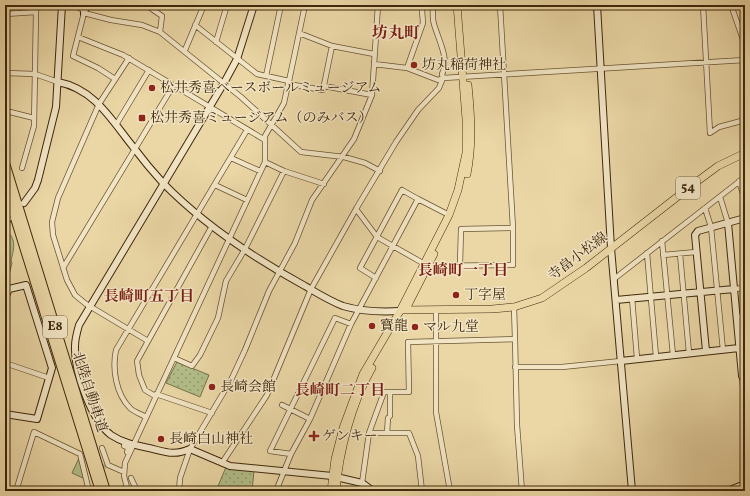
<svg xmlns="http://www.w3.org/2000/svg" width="750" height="496" viewBox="0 0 750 496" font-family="Vollkorn,'Noto Serif JP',serif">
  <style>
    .grass { fill: #b3bf8a; stroke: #78744b }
    .park { fill: url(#park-dots); stroke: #78744b }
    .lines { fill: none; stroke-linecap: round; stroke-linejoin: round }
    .street-tunnel { stroke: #c8b487; stroke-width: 4.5; stroke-dasharray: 4.5 2; stroke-linecap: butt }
    .street-casing { stroke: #695432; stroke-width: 6 }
    .secondary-casing { stroke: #3e280c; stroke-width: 8 }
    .primary-casing { stroke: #3e280c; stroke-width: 8 }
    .highway-casing { stroke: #3e280c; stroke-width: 10 }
    .street { stroke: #f2e5c5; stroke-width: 4.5 }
    .secondary { stroke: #f2e5c5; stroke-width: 6 }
    .primary { stroke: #ebd7a6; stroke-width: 7 }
    .highway { stroke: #ebd7a6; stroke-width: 8 }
    .poi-dot { fill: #8f2418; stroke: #f2e5c5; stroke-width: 1.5 }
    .labels { text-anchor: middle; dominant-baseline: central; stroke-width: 3; stroke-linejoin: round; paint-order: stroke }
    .shield { fill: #f2e5c5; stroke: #746144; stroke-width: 1 }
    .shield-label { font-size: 13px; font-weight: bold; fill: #3e280c }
    .poi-label { font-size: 14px; fill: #3e280c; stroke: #f2e5c5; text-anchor: start }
    .street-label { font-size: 14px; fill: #3e280c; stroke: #f2e5c5 }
    .neighbourhood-label { font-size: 15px; font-weight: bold; fill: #7a1f14; stroke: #f2e5c5 }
    .quarter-label { font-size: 16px; font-weight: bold; fill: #7a1f14; stroke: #f2e5c5 }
  </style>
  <defs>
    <pattern id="park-dots" width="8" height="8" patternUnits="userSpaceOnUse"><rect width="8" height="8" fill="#b3bf8a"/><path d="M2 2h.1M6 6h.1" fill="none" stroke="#939b6f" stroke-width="1.8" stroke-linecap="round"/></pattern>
  </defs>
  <rect width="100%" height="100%" fill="#ebd7a6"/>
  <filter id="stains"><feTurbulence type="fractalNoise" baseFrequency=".005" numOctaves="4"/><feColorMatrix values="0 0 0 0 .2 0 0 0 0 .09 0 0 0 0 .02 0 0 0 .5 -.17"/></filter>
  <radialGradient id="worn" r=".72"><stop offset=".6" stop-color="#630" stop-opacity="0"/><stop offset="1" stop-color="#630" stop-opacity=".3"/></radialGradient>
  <path class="grass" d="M5 230C17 238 14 249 11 260L12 263 5 291Z
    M80 456 85 479 72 473Z"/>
  <path class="park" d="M177 362 209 375 200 397 166 383Z
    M226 467 254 471 252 491H216Z"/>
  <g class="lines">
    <path class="street-tunnel" d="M89 471 108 465"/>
    <defs>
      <path id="street" d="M74 5 85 11
        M146 5 162 16 160 32
        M703 5 710 133 719 127 745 120
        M731 5 745 45
        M5 14 36 12 37 5
        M195 25 257 74 289 81 305 5
        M299 33 332 46 374 54
        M78 37 123 55 265 140
        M216 42 227 5
        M185 50 204 5
        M129 58 99 104 58 198 52 222 53 235 67 280 75 295 86 304 148 341
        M374 64 407 68 438 80 443 78 745 60
        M407 68 423 23 422 10
        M5 73 35 74 58 82
        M266 76 281 5
        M115 79 98 68 73 56 84 13 111 20 142 25 160 32 241 97 301 152 344 157 365 163 380 171
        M324 86 372 95
        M5 104 6 111 34 118
        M116 125 149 70
        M231 158 260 171
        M265 162 284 171 324 184
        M22 168 34 126 36 12
        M739 181 745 200
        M215 185 247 200
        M720 197 728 223
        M705 208 711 227 723 350
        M356 209 377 237 428 266 513 265V228L500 5
        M662 241 673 355
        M647 253 656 356
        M680 254 689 353
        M663 255 696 252
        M460 265 461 229 513 228
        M63 268 173 86
        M376 278 360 268 402 190 418 199
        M614 279 745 177
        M734 289 745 288
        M632 298 637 358
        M436 310V412L450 491
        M737 317 745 316
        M515 339 517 425 522 491
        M174 358 192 366 200 355 218 318 226 281 245 249 284 171
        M5 363 49 378
        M515 367H562L621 361
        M742 376 745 408
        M156 394 212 413
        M155 396 145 390 139 375 137 361 212 226
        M282 405 310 419
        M146 417C141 414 134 412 130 408 116 394 112 369 116 350L247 130
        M369 433H409L418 456 422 491
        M387 433 388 418 390 416V392
        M125 443 124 446 129 448 127 452
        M102 448 108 465 124 472
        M291 454 270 451 335 318 351 324
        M222 463 267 395 311 289 356 209 396 142 418 110 439 88 443 78 442 74C450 59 438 39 434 24 432 18 433 11 433 5
        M131 478 137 491
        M362 483 369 433 384 392H409L408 342 515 339 514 307
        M16 491 34 432 80 454 89 491
        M128 491 124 476 125 463 265 162V136L284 103 288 84 323 90 332 46
        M179 491 180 478 190 449 231 380 245 350 269 291 295 243 312 200 354 139 372 95 378 5
        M276 491 291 454 310 419 351 324 418 199 449 215"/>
      <path id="secondary" d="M254 5 237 59 224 83 79 325C77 332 75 339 75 346 74 371 91 420 111 435 123 443 135 445 149 448 166 452 174 456 190 449L230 466 332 476 362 483 373 491
        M597 5 611 248 632 491
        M84 13 86 5
        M58 82C95 89 112 121 134 148 143 160 153 172 163 183 204 225 254 258 305 286 317 293 330 301 343 306 360 311 383 312 400 311
        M24 203 35 188 38 180 56 107 62 5
        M5 222 8 219
        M728 223 742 376 745 374
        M5 298 9 289 26 285 52 368 37 419 5 414
        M616 300 734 289
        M706 351 695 235 698 231 745 218
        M621 361 739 348
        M727 491 745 484"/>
      <path id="primary" d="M467 174C473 144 471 115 468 85
        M407 307 434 254
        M402 310 492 309 514 307 542 298 586 268 695 183 718 166 745 153
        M331 491 335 459 343 428 363 374 400 311 449 215 458 190 466 153V119L457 5
        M336 491C339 452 352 402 372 368"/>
      <path id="highway" d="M5 163 106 491
        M5 186 100 491"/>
    </defs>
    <use href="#street" class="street-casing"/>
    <use href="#secondary" class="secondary-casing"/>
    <use href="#primary" class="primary-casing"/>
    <use href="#highway" class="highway-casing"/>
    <use href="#street" class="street"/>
    <use href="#secondary" class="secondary"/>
    <use href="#primary" class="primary"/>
    <use href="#highway" class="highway"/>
  </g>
  <g class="poi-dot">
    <circle cx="414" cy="65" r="4"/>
    <circle cx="152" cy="88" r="4"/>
    <rect x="138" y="114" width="8" height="8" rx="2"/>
    <circle cx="456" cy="295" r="4"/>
    <circle cx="372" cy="326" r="4"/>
    <circle cx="415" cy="327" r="4"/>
    <circle cx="212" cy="387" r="4"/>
    <path d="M312 430h4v4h4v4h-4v4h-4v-4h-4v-4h4z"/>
    <circle cx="161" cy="439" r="4"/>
  </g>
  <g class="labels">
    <g class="shield">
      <rect x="676" y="177" width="24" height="22" rx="3"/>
      <rect x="43" y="316" width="24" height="22" rx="3"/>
    </g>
    <g class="shield-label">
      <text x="688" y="188">54</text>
      <text x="55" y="327">E8</text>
    </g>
    <g class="poi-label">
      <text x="422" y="65">坊丸稲荷神社</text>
      <text x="160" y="88">松井秀喜ベースボールミュージアム</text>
      <text x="150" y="118">松井秀喜ミュージアム（のみバス）</text>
      <text x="464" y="295">丁字屋</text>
      <text x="380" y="326">寳龍</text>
      <text x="423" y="327">マル九堂</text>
      <text x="220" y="387">長崎会館</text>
      <text x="322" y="436">ゲンキー</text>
      <text x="169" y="439">長崎白山神社</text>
    </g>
    <g class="street-label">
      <text transform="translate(578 257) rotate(-37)">寺畠小松線</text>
      <text transform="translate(89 392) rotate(72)">北陸自動車道</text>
    </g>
    <g class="neighbourhood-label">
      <text x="463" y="271">長崎町一丁目</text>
      <text x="149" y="297">長崎町五丁目</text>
      <text x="340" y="391">長崎町二丁目</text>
    </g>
    <g class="quarter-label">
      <text x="396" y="34">坊丸町</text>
    </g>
  </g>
  <rect width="750" height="496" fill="none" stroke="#ebd7a6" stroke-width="20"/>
  <rect x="6" y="6" width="738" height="484" fill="none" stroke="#3e280c" stroke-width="2"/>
  <rect x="10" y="10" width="730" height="476" fill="none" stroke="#3e280c"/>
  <rect width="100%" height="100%" filter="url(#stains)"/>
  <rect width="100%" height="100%" fill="url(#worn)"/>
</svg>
